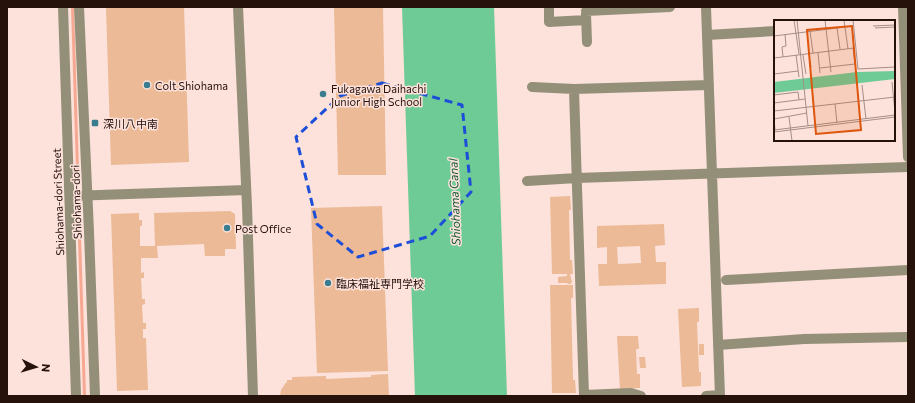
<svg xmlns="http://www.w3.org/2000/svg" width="915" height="403" viewBox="0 0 915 403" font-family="Commissioner,'Noto Sans JP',sans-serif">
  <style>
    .green { fill: #f6a892 }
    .water { fill: #6fcb96 }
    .building { fill: #ecba96; fill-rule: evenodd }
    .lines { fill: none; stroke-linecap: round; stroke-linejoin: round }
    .minor { stroke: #948f78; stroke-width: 10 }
    .marked { fill: none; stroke: #1d4ed8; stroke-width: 3; stroke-dasharray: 8 5; stroke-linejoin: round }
    .poi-dot { fill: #3a7d8e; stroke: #fce2db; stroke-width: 1.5 }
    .labels { text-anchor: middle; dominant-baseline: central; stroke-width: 3; stroke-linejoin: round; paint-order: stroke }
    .poi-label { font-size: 11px; fill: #26110b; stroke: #fce2db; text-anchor: start }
    .street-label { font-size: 11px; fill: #26110b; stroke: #fce2db }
    .water-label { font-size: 12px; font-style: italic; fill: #135936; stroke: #fce2db }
    .inset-road { fill: none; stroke: #a68e88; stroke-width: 1 }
    .view { fill: #de550c; fill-opacity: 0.15; stroke: #de550c; stroke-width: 2 }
    .inset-edge { fill: none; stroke: #26110b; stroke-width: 2 }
  </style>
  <rect width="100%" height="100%" fill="#fce2db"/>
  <path class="green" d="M71 7H74L79 171H76Z
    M78 237H81L86 396H83Z"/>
  <path class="water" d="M402 7H494L507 396H415Z"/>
  <path class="building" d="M106 7H184L189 162 111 165Z
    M334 7H383L386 175H338Z
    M570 196 571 210H569L570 260H572L573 274H570L572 282 571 283V284H568L567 283H558V277L567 276V274H552L550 197Z
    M382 206 388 371 317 373 311 208Z
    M230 211 235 214 236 249H225V256H205L204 244 157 246 158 258H141V273L144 272V278H141L142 299H145V304L142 305 143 323H146V329H143V338H146L148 390 117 391 111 214 139 213V220H142V226H140V246H155L154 213Z
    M664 224 665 245 655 246 656 262H666V284L599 286 598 264H607V247L597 248V226ZM640 246 641 263 618 264 617 247Z
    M550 285H573V298H571L573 380H575L576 393H552Z
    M699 308V322H697L699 372H701V386L682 387 678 309Z
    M617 336H638L639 349H636L637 374H640V388L620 389Z
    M699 344H704V355H699Z
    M639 357H645L646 368H640Z
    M388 374 389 396H280L281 390 285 384 287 382V380H292V377L326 376V379L371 377V375Z"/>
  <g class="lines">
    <path class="minor" d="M63 7 76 396
      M79 7 89 232 95 396
      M238 7 247 206 253 396
      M549 7V22L586 20
      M706 7 720 396
      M903 7 908 157
      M586 11 670 7
      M586 14 587 42
      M707 35 775 31
      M532 87 574 89 709 85
      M574 89 577 187 584 395 631 393 641 396
      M527 181 577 178 908 167
      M70 196 246 190
      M726 280C787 277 847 273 908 270
      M718 345 804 339 908 337
      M706 396 720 395"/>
  </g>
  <path class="marked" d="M382 83 462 105 471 192 430 236 358 257 317 224 296 137 340 96Z"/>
  <g class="poi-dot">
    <circle cx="147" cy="85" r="4"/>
    <circle cx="323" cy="94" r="4"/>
    <rect x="91" y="119" width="8" height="8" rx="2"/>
    <circle cx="227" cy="228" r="4"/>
    <circle cx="328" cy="283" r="4"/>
  </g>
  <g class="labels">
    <g class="poi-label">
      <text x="155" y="85">Colt Shiohama</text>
      <text x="331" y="88">Fukagawa Daihachi<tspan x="331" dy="13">Junior High School</tspan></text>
      <text x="103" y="123">深川八中南</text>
      <text x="235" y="228">Post Office</text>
      <text x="336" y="283">臨床福祉専門学校</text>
    </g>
    <g class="street-label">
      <text transform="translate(58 202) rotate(-92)">Shiohama-dori Street</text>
      <text transform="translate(76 202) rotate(-92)">Shiohama-dori</text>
    </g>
    <g class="water-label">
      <text transform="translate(454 202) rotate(-92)">Shiohama Canal</text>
    </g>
  </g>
  <g transform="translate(774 20)">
    <rect width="121" height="121" fill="#fce2db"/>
    <path d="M121 51V59L0 73V62L83 52Z" fill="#6fcb96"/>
    <path class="inset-road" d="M20 0 25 34M23 0 34 106M51 0 57 52M70 0 74 29M79 0 84 49 121 47M99 6 121 5M63 8 66 29M101 8 121 7M36 11 39 33M0 16 79 6M44 33 46 53M35 34 37 47M22 35 25 57M29 35 32 54M9 37 8 27 12 26 11 14M0 38 80 28M46 48 81 44 79 28M0 54 24 51M118 62 121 92M88 65 92 99M0 75 24 72 25 80M0 83 31 79M61 84 63 103M0 91 121 77M15 97 18 121M0 110 121 95M1 110 0 99 33 93M0 112 121 97"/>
    <path class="view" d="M78 6 87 110 42 114 33 10Z"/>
    <rect width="121" height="121" class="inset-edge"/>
  </g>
  <rect width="915" height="403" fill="none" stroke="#26110b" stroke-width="16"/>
  <g transform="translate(36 367) rotate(95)" stroke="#fce2db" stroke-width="3" paint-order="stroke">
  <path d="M0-3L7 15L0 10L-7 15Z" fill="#26110b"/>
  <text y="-6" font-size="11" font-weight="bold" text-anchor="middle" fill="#26110b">N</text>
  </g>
</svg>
